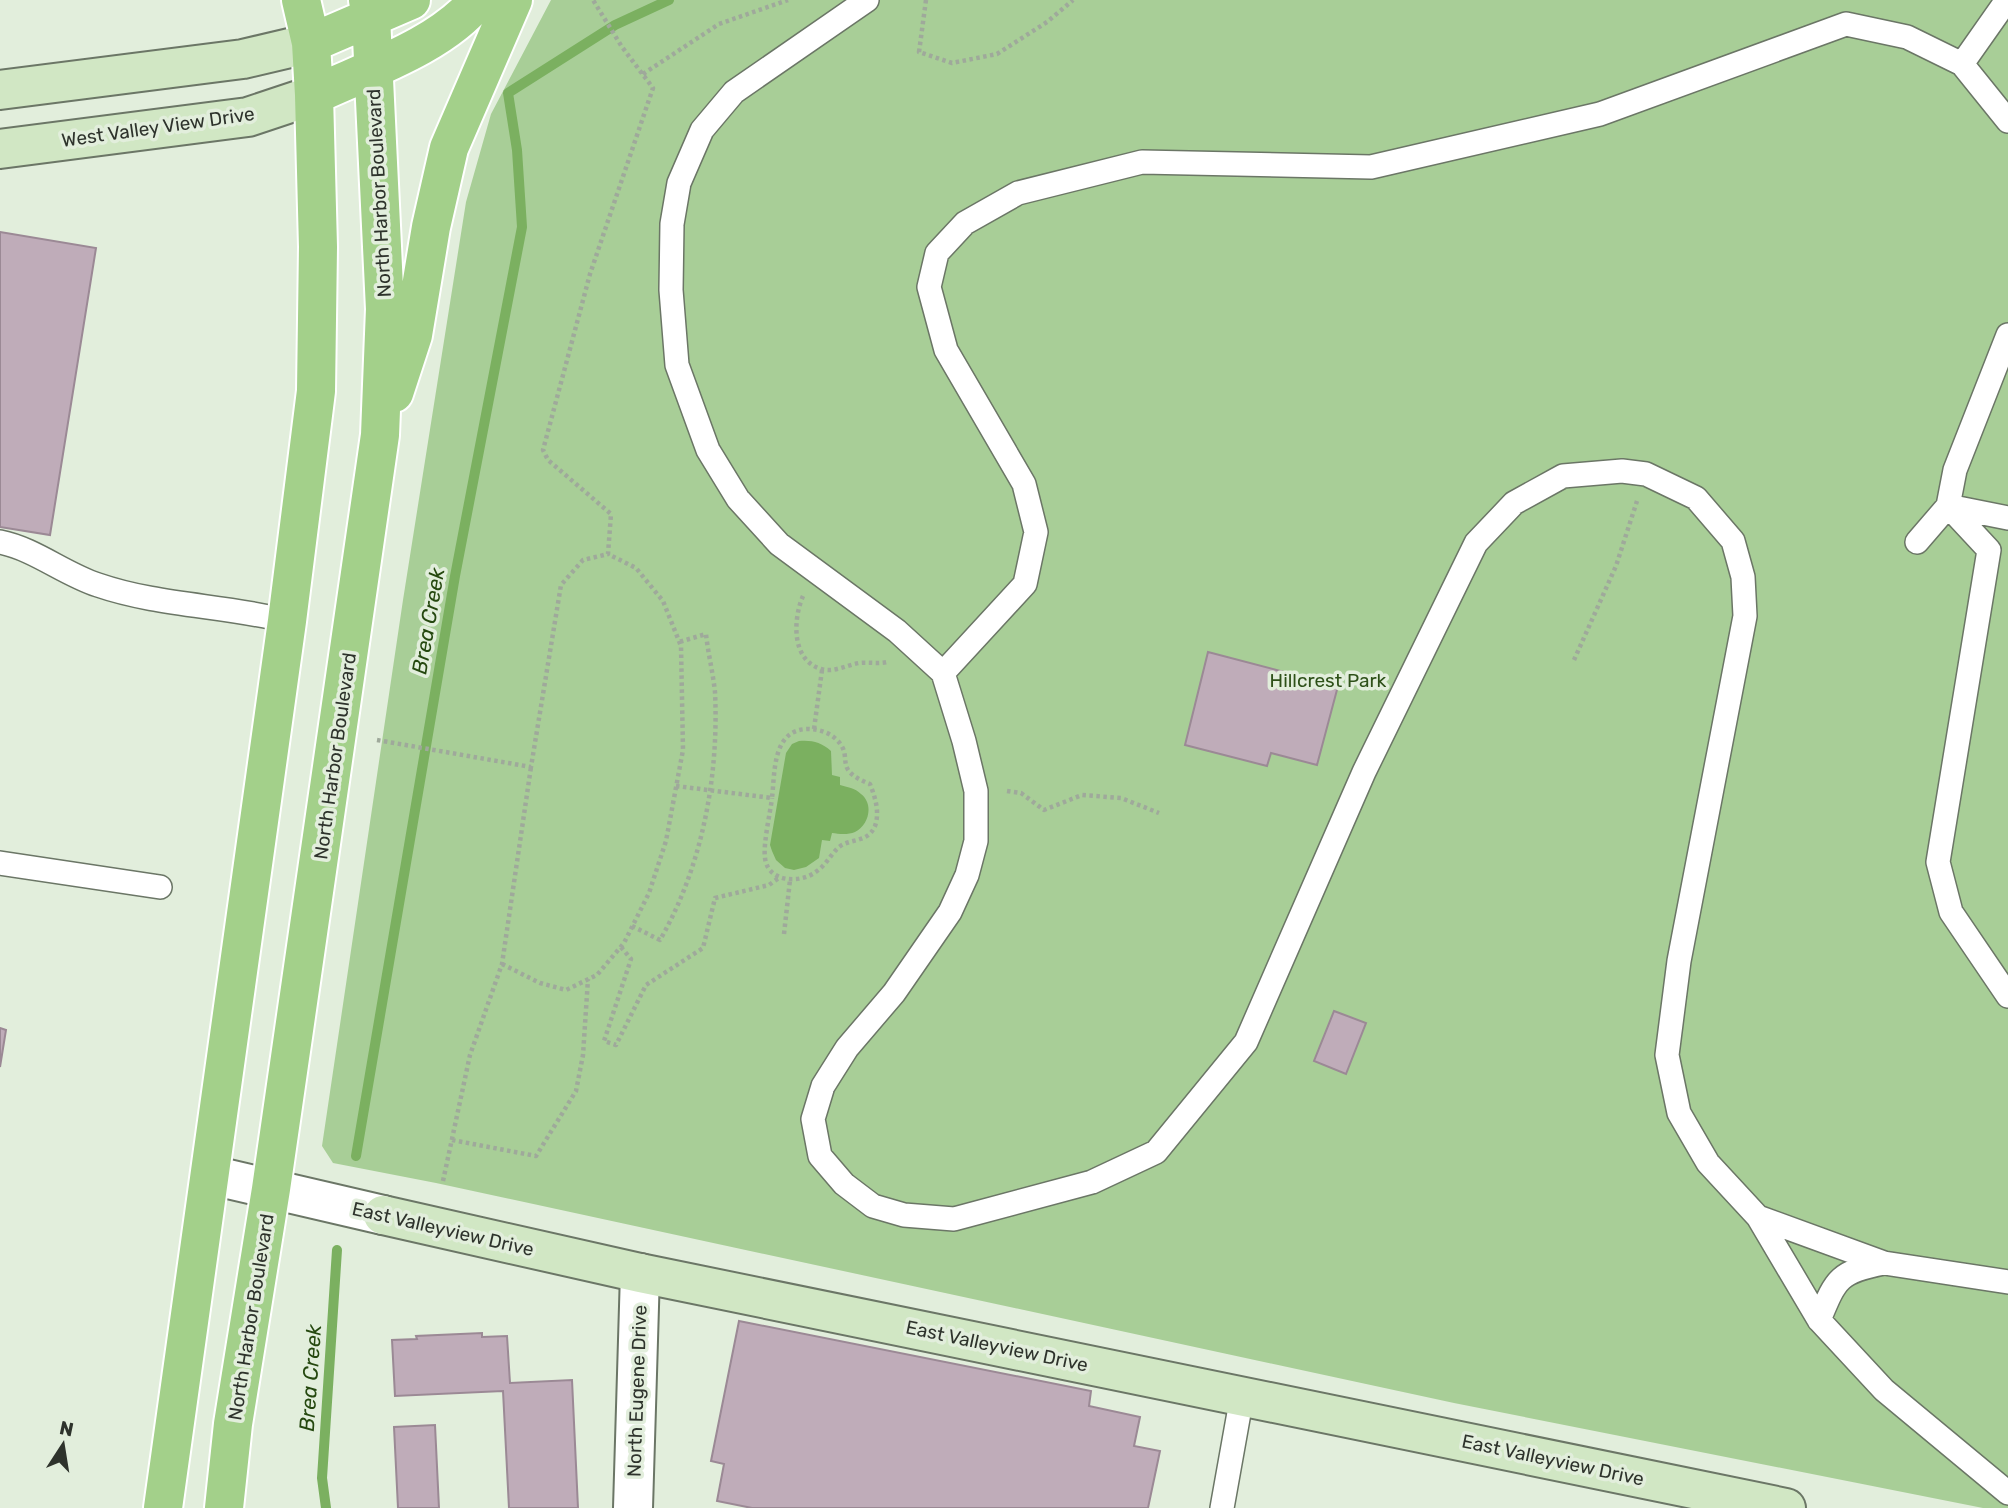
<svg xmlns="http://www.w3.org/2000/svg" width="2008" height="1508" viewBox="0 0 2008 1508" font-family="Rubik,sans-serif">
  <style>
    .green { fill: #a8ce97 }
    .water { fill: #7bb060 }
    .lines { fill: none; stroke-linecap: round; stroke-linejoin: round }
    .stream { stroke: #7bb060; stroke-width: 10 }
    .building { fill: #bfacb9; stroke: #9b8995; stroke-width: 2 }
    .lane-casing { stroke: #6b7666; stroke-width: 26 }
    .street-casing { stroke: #6b7666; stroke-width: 42 }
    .secondary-casing { stroke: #6b7666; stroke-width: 42 }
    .primary-casing { stroke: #fff; stroke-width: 42 }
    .path { stroke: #9fa99b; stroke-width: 4.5; stroke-dasharray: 3.5 3.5; stroke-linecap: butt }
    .lane { stroke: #fff; stroke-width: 23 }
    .street { stroke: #fff; stroke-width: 38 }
    .secondary { stroke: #d1e7c4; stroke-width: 38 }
    .primary { stroke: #a3d08a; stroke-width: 38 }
    .labels { text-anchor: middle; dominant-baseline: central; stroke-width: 7; stroke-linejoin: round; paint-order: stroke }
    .street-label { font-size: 19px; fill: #2e332c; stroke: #e2eedc }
    .park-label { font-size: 19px; fill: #2e5119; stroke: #e2eedc }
    .water-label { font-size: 21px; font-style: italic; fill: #25480f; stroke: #e2eedc }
  </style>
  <rect width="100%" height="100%" fill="#e2eedc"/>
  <path class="green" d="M551 0H2008V1508H1983L1454 1403 436 1183 333 1163 322 1146 403 600 466 202 491 114Z"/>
  <path class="water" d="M799 741C812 740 821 742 831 751L832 775 840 777V785C847 787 855 788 861 794 874 804 869 825 855 832 848 835 839 834 832 833L830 841 822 840 819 858 806 867 794 870 785 868 776 860 772 851 770 845 786 753 792 744Z"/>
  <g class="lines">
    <path class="stream" d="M356 1156 455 576 522 227 517 150 508 93 615 25 669 0
      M326 1508 322 1478 337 1250"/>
  </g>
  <path class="building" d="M0 232 96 248 50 535 0 527Z
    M1208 652 1338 686 1317 765 1271 753 1267 766 1185 745Z
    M1334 1011 1366 1023 1346 1074 1314 1061Z
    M0 1028 6 1030 0 1067Z
    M739 1321 1091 1391 1089 1406 1140 1417 1134 1446 1160 1451 1148 1508H752L717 1501 724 1464 711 1461Z
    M482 1333V1337L507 1336 510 1383 572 1380 578 1508H509L503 1391 395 1396 392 1340 417 1339 416 1336Z
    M435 1425 439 1508H398L394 1427Z"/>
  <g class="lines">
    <defs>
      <path id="lane" d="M867 0 734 92 702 130 679 183 672 224 671 290 677 365 708 450 738 499 779 544 897 631 943 673 964 741 976 791V841L967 875 950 912 894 993 847 1048 823 1086 813 1119 820 1156 844 1184 873 1206 904 1215 954 1219 1092 1182 1156 1152 1246 1042 1364 772 1476 543 1514 503 1563 476 1622 471 1646 474 1696 498 1733 541 1743 577 1745 616 1679 961 1667 1055 1679 1113 1708 1163 1758 1217 1884 1263 2008 1282
        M1962 64 2007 0
        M1948 506 1989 550 1938 862 1951 912 2008 996
        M1948 506 2008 518
        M0 542C35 549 64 574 98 585 159 606 225 605 287 621
        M1917 542 1948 506 1955 470 2008 335
        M943 673 1025 584 1036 532 1024 484 946 350 929 287 937 253 965 223 1018 193 1142 162 1371 167 1600 114 1846 24 1907 37 1962 64 2008 121
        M0 863 160 887
        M1758 1217 1819 1320 1884 1390 2008 1493
        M1819 1320C1836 1279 1838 1272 1884 1263
        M1222 1508 1242 1396"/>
      <path id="street" d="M211 1175 383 1215
        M633 1508 640 1273"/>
      <path id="secondary" d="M0 90 243 59 311 43
        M0 149 248 117 314 95
        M383 1215 640 1273 1786 1508"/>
      <path id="primary" d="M311 43 411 0
        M314 95C367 70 441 46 478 0
        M394 393 413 335 431 227 449 148 513 0
        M163 1508 287 621 316 391 318 247 314 95 311 43 301 0
        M224 1508 233 1424 271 1189 380 435 385 309 371 17 368 0"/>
    </defs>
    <use href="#lane" class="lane-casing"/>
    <use href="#street" class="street-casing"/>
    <use href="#secondary" class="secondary-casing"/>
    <use href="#primary" class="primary-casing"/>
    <path class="path" d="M926 0 919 52 952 63 997 54 1047 22 1073 0
      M643 74 719 24 788 0
      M803 596C793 619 791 660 821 669 833 673 847 665 859 663 869 662 878 664 887 662
      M1574 660 1616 566 1637 501
      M814 729 822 670
      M377 740 531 767 561 585 583 560 608 554 611 514 548 460 543 450 590 274 653 88 622 47 593 0
      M676 786 772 798C775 773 772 730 807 729 818 729 829 732 837 740 855 758 831 769 870 784 875 797 880 812 875 826 868 843 851 838 839 847 831 854 826 865 817 871 801 884 768 883 765 858 763 844 770 814 772 798
      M1007 791 1021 793 1044 810 1082 795 1121 798 1159 813
      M632 926 660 940C702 867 719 777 715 692 713 673 708 653 706 634L679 642
      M784 934 790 880
      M621 947 631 959 604 1041 616 1045 646 985 703 948 715 898 769 885 780 877
      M502 964 540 983 566 990 597 975 624 943 649 893 666 841 683 750 681 646 663 601 636 568 608 554
      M452 1140 536 1156 576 1091 583 1055 588 979
      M443 1181 470 1055 502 964 531 767"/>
    <use href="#lane" class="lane"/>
    <use href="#street" class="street"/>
    <use href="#secondary" class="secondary"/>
    <use href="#primary" class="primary"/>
  </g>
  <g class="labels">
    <g class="street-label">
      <text transform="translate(158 127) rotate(-8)">West Valley View Drive</text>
      <text transform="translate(379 193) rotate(-93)">North Harbor Boulevard</text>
      <text transform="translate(335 756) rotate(-82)">North Harbor Boulevard</text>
      <text transform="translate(443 1229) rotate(13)">East Valleyview Drive</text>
      <text transform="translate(251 1317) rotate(-81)">North Harbor Boulevard</text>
      <text transform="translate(997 1346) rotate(12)">East Valleyview Drive</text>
      <text transform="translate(637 1391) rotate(-88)">North Eugene Drive</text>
      <text transform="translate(1553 1460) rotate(12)">East Valleyview Drive</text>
    </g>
    <g class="park-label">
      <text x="1328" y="680">Hillcrest Park</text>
    </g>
    <g class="water-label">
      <text transform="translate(428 621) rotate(-80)">Brea Creek</text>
      <text transform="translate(310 1378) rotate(-86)">Brea Creek</text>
    </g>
  </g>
  <g transform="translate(63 1445) rotate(12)" stroke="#e2eedc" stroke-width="5" paint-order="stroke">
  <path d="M0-5L12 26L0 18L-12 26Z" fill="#2e332c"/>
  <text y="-10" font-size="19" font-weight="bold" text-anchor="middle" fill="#2e332c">N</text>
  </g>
</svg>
